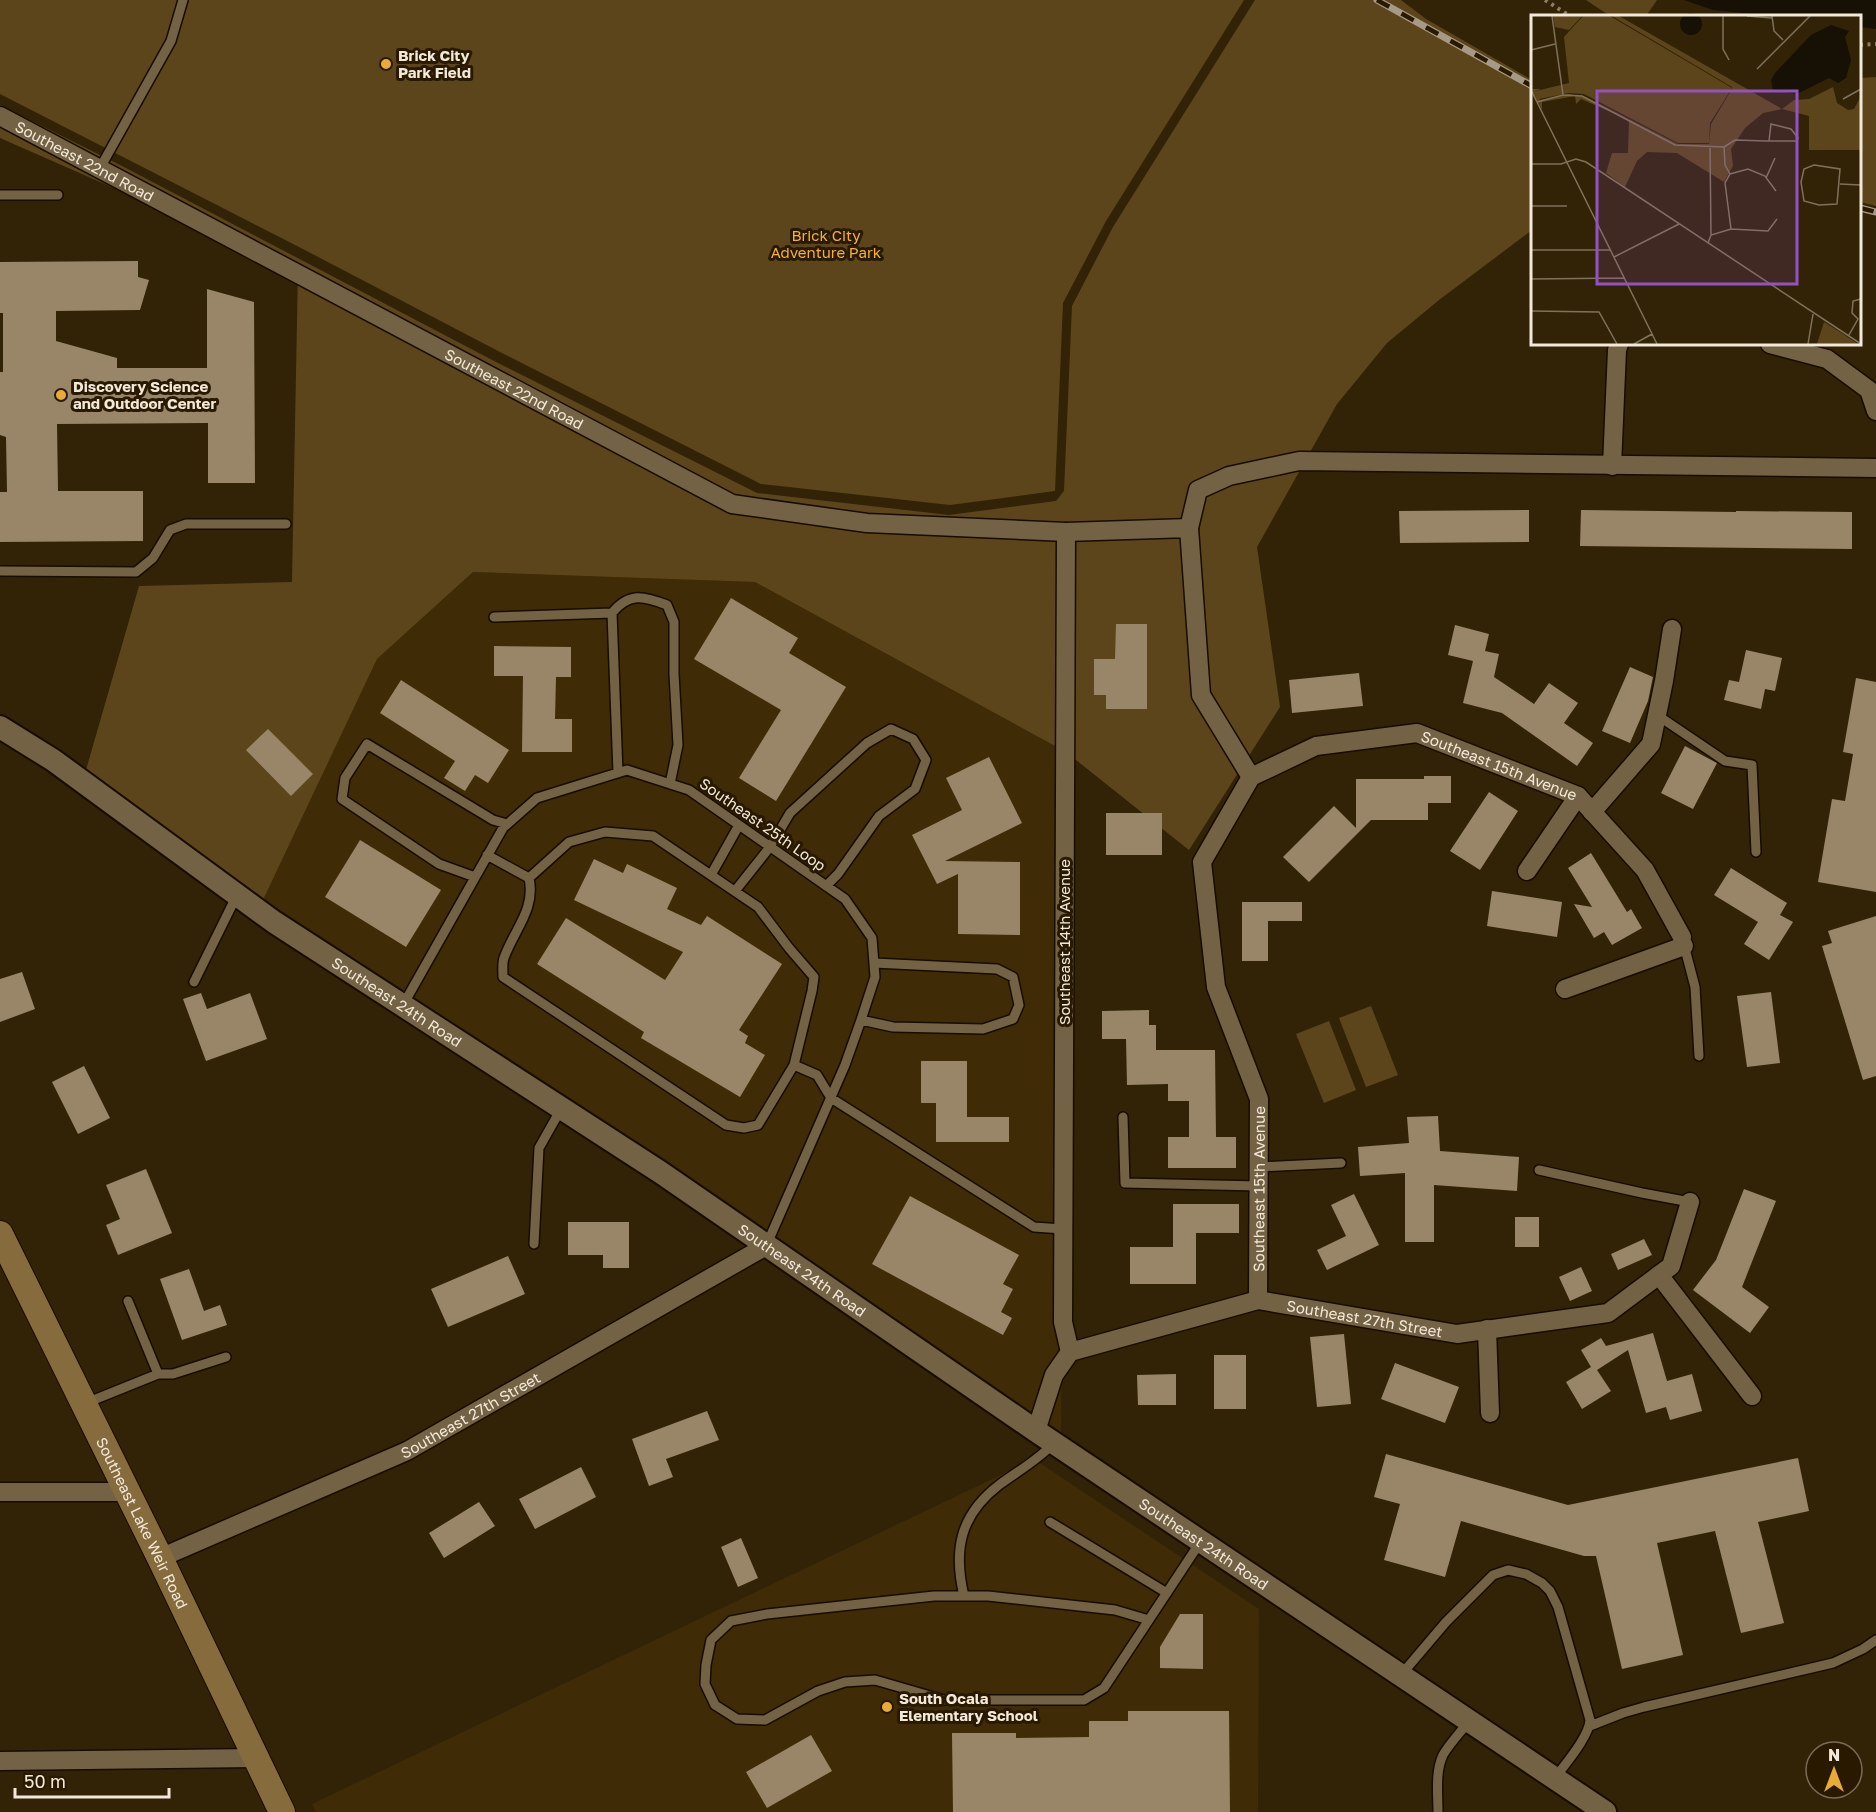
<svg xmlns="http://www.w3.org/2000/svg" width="1876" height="1812" viewBox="0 0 1876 1812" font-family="'Golos Text',sans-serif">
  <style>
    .built { fill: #3f2b06 }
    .green { fill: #5d451b }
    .water { fill: #171005 }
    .building { fill: #998668 }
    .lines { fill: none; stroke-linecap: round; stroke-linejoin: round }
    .service-casing { stroke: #180c00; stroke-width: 12 }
    .minor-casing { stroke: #180c00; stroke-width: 21 }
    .tertiary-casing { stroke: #180c00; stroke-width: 26 }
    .secondary-casing { stroke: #180c00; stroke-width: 28 }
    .path { stroke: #8a7d67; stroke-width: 4; stroke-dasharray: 3 4.5; stroke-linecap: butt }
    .service { stroke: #746245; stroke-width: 9 }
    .minor { stroke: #746245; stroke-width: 18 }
    .tertiary { stroke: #746245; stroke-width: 22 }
    .secondary { stroke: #866b3d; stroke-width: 26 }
    .rail-casing { stroke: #a69a86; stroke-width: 7 }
    .rail { stroke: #281900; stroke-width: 4.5; stroke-dasharray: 14; stroke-linecap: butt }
    .poi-dot { fill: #e8ab37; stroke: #281900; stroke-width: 2 }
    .labels { text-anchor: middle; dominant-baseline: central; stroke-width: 6; stroke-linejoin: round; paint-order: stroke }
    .poi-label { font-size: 15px; font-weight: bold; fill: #f3e9d9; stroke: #281900; text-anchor: start }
    .street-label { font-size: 15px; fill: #f3e9d9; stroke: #281900 }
    .park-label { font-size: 15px; fill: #f5b22f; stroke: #281900 }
    .inset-road { fill: none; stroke: #7f725b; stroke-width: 1.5 }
    .view { fill: #9352c4; fill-opacity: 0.15; stroke: #9352c4; stroke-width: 3 }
    .inset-edge { fill: none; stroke: #f3e9d9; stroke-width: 3 }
  </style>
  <rect width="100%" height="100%" fill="#322307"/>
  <path class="built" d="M473 572 755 582 1066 752 1061 1434 771 1236 665 1161 280 912 263 900 377 659Z
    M1034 1459 1259 1609 1258 1812H316L312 1804Z"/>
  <path class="green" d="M0 0H1244L1106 221 1063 303 1055 491 950 505 761 484 500 352 301 248 0 94Z
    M1255 0H1401L1426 19 1532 80V230L1439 300 1387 343 1337 404 1257 547 1280 707 1189 850 1066 752 755 582 473 572 377 659 263 900 86 770 139 586 292 582 298 269 0 138V105L122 166 496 362 757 493 949 515 1056 501 1064 491 1072 306 1113 227Z
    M1586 0H1657L1646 16H1610Z
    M1876 77V206L1860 202V78Z
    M1371 1006 1398 1075 1366 1087 1339 1018Z
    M1329 1021 1356 1090 1324 1103 1296 1034Z"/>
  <path class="water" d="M1684 0H1876V29L1860 27V16H1772L1713 10Z"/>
  <path class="building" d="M138 261V277L149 280 140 310 56 311V341L117 358V368H207V289L254 302 255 483H208V423L57 424 58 491H143V541L0 542V492H7L6 437 0 435V372H3V313H0V262Z
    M1529 510V542L1400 543 1399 511Z
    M1581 510 1736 512V511L1852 512V549L1580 546Z
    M731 598 798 638 789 653 846 687 776 801 739 778 781 710 694 659Z
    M1116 624H1147V709H1106V695H1094V659H1115Z
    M1455 625 1489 634 1485 651 1499 654 1494 677 1534 704 1549 683 1578 703 1564 723 1593 743 1577 766 1502 713 1463 703 1473 661 1448 655Z
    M494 646 571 647V677H556L555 719H572V752H522L523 676H494Z
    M1746 650 1782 658 1775 691 1765 689 1761 709 1724 700 1729 680 1739 682Z
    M1630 667 1653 677 1648 701 1630 743 1602 731Z
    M1359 673 1363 706 1292 713 1289 680Z
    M1856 678 1876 682V892L1818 882 1832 799 1845 801 1853 754 1843 752Z
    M401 680 509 750 488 783 475 775 465 791 444 778 455 761 380 713Z
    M268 729 313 774 291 796 246 750Z
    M1685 746 1717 763 1693 809 1661 793Z
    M989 757 1022 823 945 861 1020 862V935L958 934V874L937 884 912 835 962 810 946 778Z
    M1424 776H1451V803H1428V820H1371L1309 882 1283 857 1334 806 1356 828V779H1424Z
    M1489 792 1518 811 1480 870 1450 851Z
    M1106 813H1162V855H1106Z
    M360 840 441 890 406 947 325 897Z
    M1591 853 1627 912 1631 909 1642 928 1612 945 1604 932 1594 938 1574 904 1592 907 1568 868Z
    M594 859 623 873 627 864 677 888 667 909 701 925 707 916 782 964 739 1030 748 1036 745 1043 765 1055 740 1097 641 1038 644 1032 537 964 566 918 665 980 683 952 574 900Z
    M1731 868 1787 903 1780 915 1793 922 1769 960 1744 944 1758 922 1714 895Z
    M1492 891 1562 902 1557 937 1487 926Z
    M1242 902H1302V921H1268V961H1242Z
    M1876 916V1076L1863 1080 1822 946 1832 943 1828 931Z
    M22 972 35 1009 0 1022V979Z
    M1771 992 1780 1063 1747 1067 1737 996Z
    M201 993 207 1009 250 993 267 1039 206 1061 183 999Z
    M1149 1010V1025H1156V1050H1215L1216 1137H1236V1168H1168V1137H1189V1101H1168V1084L1127 1085 1126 1039H1102V1011Z
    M921 1061H967V1117H1009V1142H936V1103H921Z
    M84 1066 110 1118 78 1134 52 1082Z
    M1438 1116 1440 1151 1519 1157 1517 1191 1434 1185V1242H1405V1173L1360 1176 1358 1147 1409 1143 1407 1117Z
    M146 1169 172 1233 118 1255 106 1225 120 1219 106 1185Z
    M1744 1189 1776 1201 1742 1287 1769 1307 1750 1333 1693 1290 1716 1260Z
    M1354 1194 1379 1245 1327 1270 1317 1250 1346 1236 1331 1205Z
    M910 1196 1019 1255 1003 1284 1013 1289 1001 1312 1012 1318 1003 1335 872 1264Z
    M1173 1204H1239V1233H1196V1284H1130V1247H1173Z
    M1515 1217H1539V1247H1515Z
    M568 1222H629V1268H603V1255H568Z
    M1644 1239 1652 1255 1618 1270 1611 1254Z
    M508 1256 525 1294 448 1327 431 1289Z
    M1581 1267 1592 1291 1570 1301 1559 1277Z
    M189 1269 204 1311 220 1305 227 1325 182 1340 160 1279Z
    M1653 1333 1667 1381 1692 1374 1702 1411 1670 1420 1666 1407 1646 1413 1628 1350 1597 1370 1611 1391 1582 1409 1566 1382 1591 1367 1581 1350 1601 1338 1606 1346Z
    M1344 1334 1351 1404 1317 1407 1310 1337Z
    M1214 1355H1246V1409H1214Z
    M1395 1363 1459 1387 1445 1423 1381 1399Z
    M1176 1374V1405H1138L1137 1375Z
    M707 1411 719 1440 666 1459 673 1477 649 1486 632 1439Z
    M1386 1454 1568 1505 1798 1458 1809 1511 1758 1522 1784 1623 1741 1633 1715 1531 1657 1543 1683 1655 1622 1669 1596 1556H1584L1461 1521 1445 1577 1384 1560 1400 1504 1374 1497Z
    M581 1467 596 1497 535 1529 519 1499Z
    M479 1502 495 1526 444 1558 429 1533Z
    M741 1538 758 1578 738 1587 721 1547Z
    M1180 1614H1203V1669L1160 1668V1647Z
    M1128 1711H1229L1230 1812H953L952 1733H1016V1738L1089 1737V1721H1128Z
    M811 1735 832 1771 767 1808 746 1772Z"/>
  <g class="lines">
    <defs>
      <path id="service" d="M100 168 171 41 183 0
        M0 195H58
        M0 571 136 572 153 558 170 530 186 524H286
        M612 613C629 592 644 596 667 605L674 622V674L678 745 670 784
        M494 617 612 613 618 773
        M1657 715 1725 761 1752 765 1756 852
        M487 855 529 878 569 842 605 832 653 836 758 907 789 948 814 977 812 991 794 1065 817 1075 831 1098 1034 1227 1063 1229
        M711 875 739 825
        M475 877 439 864 342 799 345 778 367 744 493 820 507 824
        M529 878C536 909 514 930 504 958 502 963 503 971 503 977L726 1125 744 1128 758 1125 794 1065
        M735 891 770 847 790 813 867 743 891 729 913 739 926 760 915 789 879 816 838 874 826 886
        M1684 945 1695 987 1699 1056
        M194 982 237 895
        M403 1005 503 828 537 798 627 770 689 790 845 899 872 938 875 977 861 1020 845 1065 767 1244
        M861 1020 893 1027 983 1029 1013 1019 1019 1005 1013 977 997 969 874 963
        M1123 1117 1125 1183 1259 1186
        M1259 1167 1341 1163
        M1539 1170 1642 1193 1690 1202
        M534 1244 539 1148 561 1109
        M158 1374H173L226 1357
        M86 1403 158 1374 128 1301
        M1050 1522 1167 1593
        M964 1596C953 1550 960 1515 999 1485 1018 1471 1038 1460 1054 1443
        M1149 1620 1115 1610 988 1596H934L767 1614 731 1621 711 1640 706 1665 705 1684 715 1705 737 1719 765 1720 818 1691 845 1682 875 1680 944 1700H1084L1104 1688 1201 1541
        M1401 1675 1446 1622 1493 1575 1508 1570 1526 1574 1542 1583 1550 1591 1558 1607 1590 1720C1589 1737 1565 1764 1555 1778
        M1590 1726 1623 1713 1644 1707 1833 1663 1863 1649 1876 1640
        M1438 1812C1438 1794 1435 1772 1443 1755 1450 1743 1461 1732 1469 1721"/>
      <g id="minor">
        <path id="s1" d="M0 116 732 504 867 523 1066 532 1189 528 1201 695 1251 777"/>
        <path d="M1770 344 1827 359 1869 390 1876 411"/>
        <path d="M1612 466 1617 350 1619 344"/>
        <path d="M1189 528 1198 490 1229 476 1299 461 1876 468"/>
        <path d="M1066 532 1063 1322 1070 1352"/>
        <path d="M1592 812 1651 744 1664 681 1672 629"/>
        <path d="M1527 871 1578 796"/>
        <path d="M1565 989 1684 946"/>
        <path d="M1659 1275 1752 1396"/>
        <path id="s2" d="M1258 1300 1259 1099 1216 987 1202 862 1251 777 1316 746 1417 733 1578 796 1645 870 1682 937"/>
        <path d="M1487 1329 1490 1413"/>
        <path id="s3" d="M1036 1431 1054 1375 1070 1352 1258 1300 1457 1334 1608 1313 1671 1266 1690 1202"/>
        <path d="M0 1492H127"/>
        <path id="s4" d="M160 1558 407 1451 766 1246"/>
        <path d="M0 1761 256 1758"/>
      </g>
      <g id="tertiary">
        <path id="s5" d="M0 727 53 760 274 922 660 1172 1036 1431 1605 1812"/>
      </g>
      <g id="secondary">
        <path id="s6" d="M0 1234 160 1558 282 1812"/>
      </g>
    </defs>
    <use href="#service" class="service-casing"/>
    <use href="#minor" class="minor-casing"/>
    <use href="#tertiary" class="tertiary-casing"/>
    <use href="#secondary" class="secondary-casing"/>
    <path class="path" d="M1545 0 1570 16
      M1860 45 1876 44"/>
    <use href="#service" class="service"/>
    <use href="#minor" class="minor"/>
    <use href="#tertiary" class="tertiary"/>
    <use href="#secondary" class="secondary"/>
    <defs>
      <path id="rail" d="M1377 0 1532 86
        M1860 208 1876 212"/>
    </defs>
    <use href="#rail" class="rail-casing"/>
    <use href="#rail" class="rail"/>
  </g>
  <g class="poi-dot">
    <circle cx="386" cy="64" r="6"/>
    <circle cx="61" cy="395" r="6"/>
    <circle cx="887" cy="1707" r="6"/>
  </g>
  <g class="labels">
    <g class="poi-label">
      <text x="398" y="55">Brick City<tspan x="398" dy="17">Park Field</tspan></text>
      <text x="73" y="386">Discovery Science<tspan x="73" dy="17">and Outdoor Center</tspan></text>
      <text x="899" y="1698">South Ocala<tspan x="899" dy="17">Elementary School</tspan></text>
    </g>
    <g class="street-label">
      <text stroke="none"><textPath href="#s1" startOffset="96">Southeast 22nd Road</textPath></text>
      <text stroke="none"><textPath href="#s1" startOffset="582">Southeast 22nd Road</textPath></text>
      <text stroke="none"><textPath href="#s2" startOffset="807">Southeast 15th Avenue</textPath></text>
      <text transform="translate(763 824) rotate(35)">Southeast 25th Loop</text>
      <text transform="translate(1064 942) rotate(-90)">Southeast 14th Avenue</text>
      <text stroke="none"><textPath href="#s5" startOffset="483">Southeast 24th Road</textPath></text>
      <text stroke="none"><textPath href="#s2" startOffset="111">Southeast 15th Avenue</textPath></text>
      <text stroke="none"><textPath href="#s5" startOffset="969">Southeast 24th Road</textPath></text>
      <text stroke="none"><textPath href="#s3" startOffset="390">Southeast 27th Street</textPath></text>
      <text stroke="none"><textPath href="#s4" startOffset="342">Southeast 27th Street</textPath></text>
      <text stroke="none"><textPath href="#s6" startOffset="322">Southeast Lake Weir Road</textPath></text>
      <text stroke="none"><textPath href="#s5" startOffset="1455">Southeast 24th Road</textPath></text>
    </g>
    <g class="park-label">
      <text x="826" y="235">Brick City<tspan x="826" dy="17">Adventure Park</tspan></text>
    </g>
  </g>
  <g transform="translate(1531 15)">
    <rect width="330" height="330" fill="#322307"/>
    <path d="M22 1H51L38 15 24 12ZM52 1H79L201 73 179 108 178 128H147L53 79 38 78 8 84 4 76 9 85 38 79 55 82 147 129H178L180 109 201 74V72L81 1H88L251 94 263 85 278 84 302 72 306 88 317 95 323 94 330 81V135H278V101L251 94 232 98 214 113 200 134 202 151 193 167 146 138 116 137 106 146 94 172 75 158 81 138H97L98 105 50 84 45 89 44 81 11 87V95L0 74H10L5 76 38 68 33 22ZM293 307 306 315 327 329H286Z" fill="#5d451b"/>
    <path d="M149 9a11 11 0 1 1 22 0a11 11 0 1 1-22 0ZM300 10 318 16 314 22 320 45 315 63 307 68 298 63 266 79 242 75 240 65 244 58 280 20Z" fill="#171005"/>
    <path class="inset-road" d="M21 1 32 80M192 1V34L198 45M216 1 241 3M241 1 243 16 252 25M0 35 24 29M226 54 279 1M0 75 126 329M312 84 330 74M6 87 32 80 51 81 144 130 193 132 194 150 199 159M193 132 204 125 235 126H266L267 123 260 114 240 109 238 126M179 133 180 220M0 149H30L45 144 55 147 330 329M283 150 309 154 306 189 288 190 273 186 270 167 273 154ZM235 163 244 143M309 169 330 170M0 191H36M200 214 194 168 199 159 217 154 234 161 245 176M177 228 180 220 200 214 237 216 246 204M0 235H79M83 242 148 209M0 264 93 263M0 296 68 297 86 329M318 320 327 304 321 298 322 286 330 284M103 329 121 319M277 329 282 299"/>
    <path class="view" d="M66 76H266V269H66Z"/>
    <rect width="330" height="330" class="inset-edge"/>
  </g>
  <g transform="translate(1834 1770)"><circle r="28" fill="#281900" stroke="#796c57" stroke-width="1.5"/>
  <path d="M0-4.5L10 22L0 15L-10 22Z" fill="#e8ab37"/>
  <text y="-9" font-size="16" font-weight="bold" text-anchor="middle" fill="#f3e9d9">N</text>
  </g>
  <path d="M15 1788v9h154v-9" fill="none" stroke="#f3e9d9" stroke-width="3"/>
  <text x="24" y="1788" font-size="18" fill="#f3e9d9" stroke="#281900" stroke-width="4.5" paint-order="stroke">50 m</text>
</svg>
